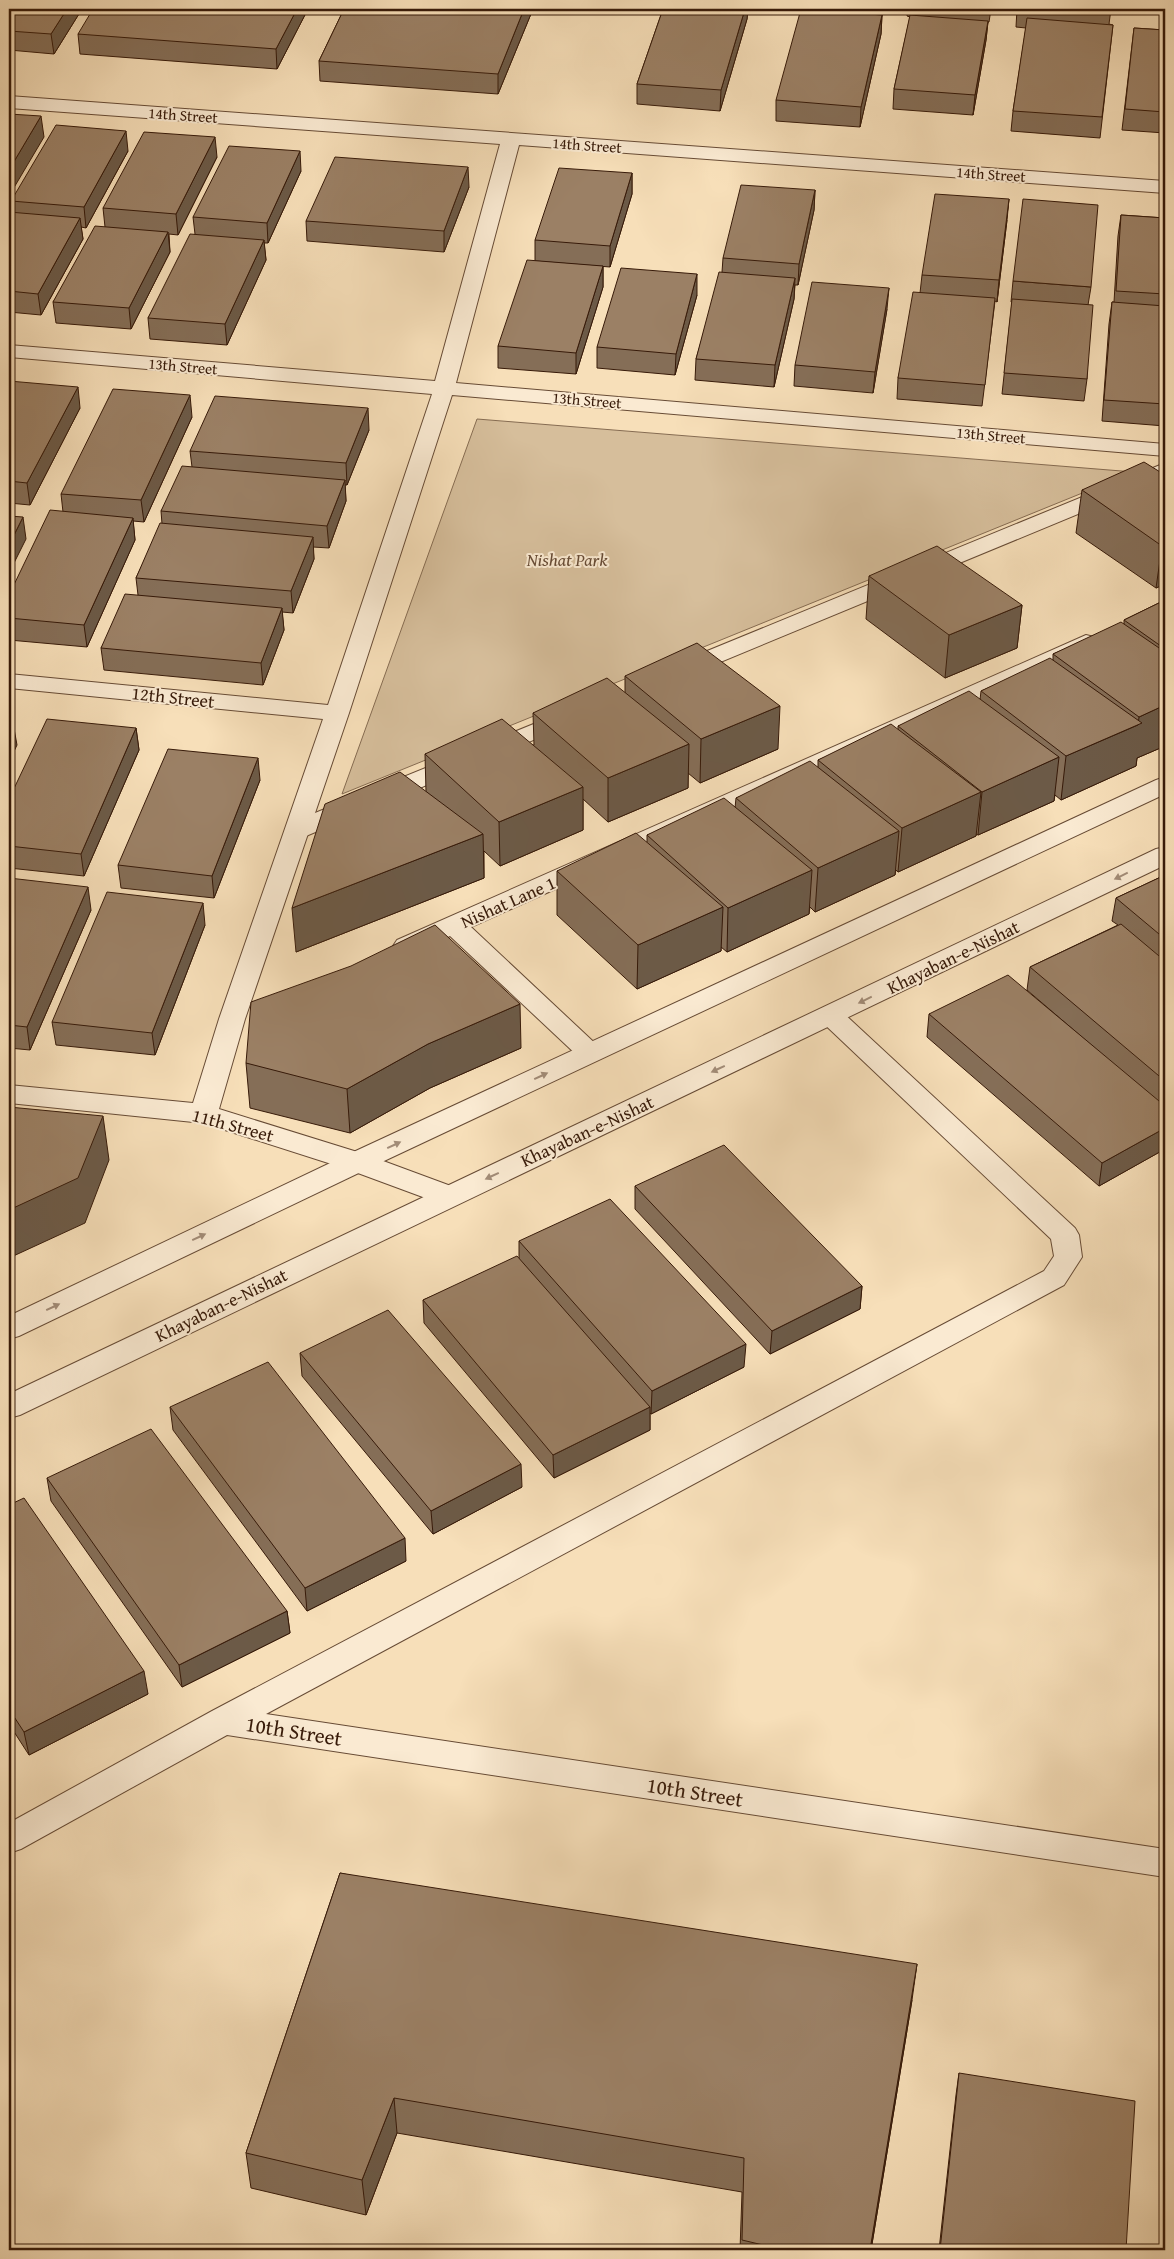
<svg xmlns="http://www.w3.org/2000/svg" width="1174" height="2259" viewBox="0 0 1174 2259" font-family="'Gentium Book Plus',serif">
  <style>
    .green { fill: #d6be9b; stroke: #866c52 }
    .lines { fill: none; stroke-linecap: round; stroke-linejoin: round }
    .service-casing { stroke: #674b35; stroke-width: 2 }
    .minor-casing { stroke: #674b35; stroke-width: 2 }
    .tertiary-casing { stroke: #674b35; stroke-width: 2 }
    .service { fill: #faead2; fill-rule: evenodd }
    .minor { fill: #faead2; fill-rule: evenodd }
    .tertiary { fill: #faead2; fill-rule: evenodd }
    .wall { fill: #856e57; stroke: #371a09 }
    .shaded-wall { fill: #6c5a47; stroke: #371a09 }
    .building { fill: #9b8065; stroke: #371a09 }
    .oneway { fill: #a28c78 }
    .labels { text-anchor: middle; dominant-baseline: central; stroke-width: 4; stroke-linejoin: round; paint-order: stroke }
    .far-street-label { font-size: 15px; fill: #371a09; stroke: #faead2 }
    .park-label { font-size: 18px; font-style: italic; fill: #674b35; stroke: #faead2 }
    .street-label { font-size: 18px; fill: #371a09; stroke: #faead2 }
    .near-street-label { font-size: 21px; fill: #371a09; stroke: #faead2 }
  </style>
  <rect width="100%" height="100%" fill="#f7dfb9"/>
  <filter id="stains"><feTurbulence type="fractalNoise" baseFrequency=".004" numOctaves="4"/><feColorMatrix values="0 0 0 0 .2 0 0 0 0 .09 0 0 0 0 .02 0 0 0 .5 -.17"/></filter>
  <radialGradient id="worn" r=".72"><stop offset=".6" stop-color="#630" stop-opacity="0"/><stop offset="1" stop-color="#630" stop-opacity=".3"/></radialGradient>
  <path class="green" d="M477 419 1134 472 342 794Z"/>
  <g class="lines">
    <defs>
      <path id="service" d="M1165 463V478L689 675 681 677 673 675 669 670 673 665Z
        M568 710 576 712 580 717 576 722 306 836 297 838 288 836 285 830 288 824Z"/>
      <path id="minor" d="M9 96 1165 181V193L519 145 456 383 1165 444V456L452 395 349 713 245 1019 219 1109 367 1155 459 1189 463 1196 459 1203 449 1206 439 1203 347 1169 203 1123 9 1103V1085L193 1103 219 1019 323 719 9 688V674L328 705 432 394 9 357V345L435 381 500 144 9 108Z
        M1086 635 1094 637 1098 642 1094 647 471 927 599 1047 603 1053 599 1059 590 1062 581 1059 450 936 415 952 406 954 397 952 393 946 397 940Z
        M831 1007 840 1010 1075 1228 1079 1235 1082 1257 1064 1285 266 1714 1165 1849V1877L227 1735 21 1849 9 1853V1823L212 1711 1044 1271 1054 1256 1051 1239 822 1022 818 1016 822 1010Z"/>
      <path id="tertiary" d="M1165 777V794L367 1169 19 1336 9 1339V1316L347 1155 1156 780Z
        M1165 847V865L20 1415 9 1418V1394L1156 849Z"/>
    </defs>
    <use href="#service" class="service-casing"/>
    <use href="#minor" class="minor-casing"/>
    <use href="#tertiary" class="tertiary-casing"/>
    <use href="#service" class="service"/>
    <use href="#minor" class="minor"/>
    <use href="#tertiary" class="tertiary"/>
  </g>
  <path class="wall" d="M9 9H82L54 54 9 50Z
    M308 9 277 69 80 54 78 34Z
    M344 9H533L498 94 320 81 319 61Z
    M663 9H767V10L748 9 747 19 720 111 637 104V84Z
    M804 9H878L876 14Z
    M908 9H991L989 22H988L986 40 973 115 893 109 894 89 910 17 907 16Z
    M1017 9H1111L1109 24 1113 25 1100 138 1011 131 1013 111 1026 28 1016 27Z
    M882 15 881 34 860 127 776 121V100Z
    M1134 28 1165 30V133L1122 130Z
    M128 151 86 228 81 227 83 239 41 315 9 312V212L13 213 11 201Z
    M217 157 178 235 169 234 170 252 131 329 56 323 53 302 105 227 103 208Z
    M301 171 268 243H264L266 260 227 345 150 339 148 318 195 234 193 217Z
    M632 173V194L610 267 535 261V240Z
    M469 187 444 252 307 241 306 221Z
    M815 190 814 210 798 285H795L794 299 774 387 695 380 696 359 722 272 723 258Z
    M1121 215 1165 218V426L1102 421 1109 324 1112 302H1114L1118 236Z
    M1007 220 997 302 995 301 982 406 897 399 898 378 920 293 922 275Z
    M603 266V287L576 374 498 368V346Z
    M1013 281 1091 287 1088 305 1087 379 1084 401 1002 394 1012 302H1011Z
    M697 295 675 375 597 368V347Z
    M887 309 873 393 794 386 795 365Z
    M9 381 80 408 30 505 9 503Z
    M192 417 144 522 133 521 135 540 87 647 9 640V595L63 512 61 494Z
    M369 430 347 485H345L346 501 329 548 313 547 314 559 293 613 282 612 284 630 263 685 104 670 101 648 138 595 136 578 162 524 161 511 192 467 190 451Z
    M1165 475V584L1156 588 1076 533 1082 490Z
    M869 576 1022 605 1017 648 945 678 866 619Z
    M1165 600V746L1137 758 1136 766 1061 800 1055 795 1054 801 978 835 976 834V836L898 872 896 870 895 875 815 912 810 907 809 914 727 952 721 947V951L637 989 557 915V871L647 842V835L735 808 736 798 818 767V760L898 730V726L980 700 981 691 1053 660V654L1124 624V620Z
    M625 676 778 749 700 783 688 773V788L608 822 583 799V830L500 866 484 851V878L296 952 426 792 425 754 534 745 533 713 625 693Z
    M136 728 139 750 84 876 9 868V799Z
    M260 780 214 898 121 888 118 865Z
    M1165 875V1149L1099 1186 927 1037 929 1014 1097 1050 1027 990 1030 967 1118 925 1112 921 1116 898Z
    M9 878 91 910 30 1050 9 1048Z
    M205 925 155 1055 56 1045 52 1022Z
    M521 1048 430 1088 350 1133 250 1108 246 1063Z
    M635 1186 862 1286 860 1309 770 1354 635 1209Z
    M519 1241 744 1367 651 1414 650 1413V1430L554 1478 424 1323 423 1300 519 1259Z
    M300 1353 522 1487 433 1534 302 1376Z
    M170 1407 406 1561 307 1611 173 1430Z
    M47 1478 287 1611 290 1633 182 1687 51 1501Z
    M9 1505 148 1694 29 1755 9 1724Z
    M340 1873 912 2000 871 2250H740L742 2192 397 2133 366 2215 251 2188 246 2153Z
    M959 2073 1126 2250H939L956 2095Z"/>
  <path class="shaded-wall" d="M67 9H82L54 54 51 34Z
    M297 9H308L277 69 276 49Z
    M524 9H533L498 94V74Z
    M745 9H748L747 19 720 111 721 90Z
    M882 15 881 34 860 127 861 107Z
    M988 21 986 40 973 115 975 95Z
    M41 116 44 137 9 196V170Z
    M126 131 128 151 86 228 84 207Z
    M215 137 217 157 178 235 176 214Z
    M300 151 301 171 268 243 267 223Z
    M468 167 469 187 444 252V231Z
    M632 173V194L610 267V246Z
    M815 190 814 210 798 285 799 264Z
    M1009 199 1007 220 997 302 999 280Z
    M80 218 83 239 41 315 38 294Z
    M168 232 170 252 131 329 129 308Z
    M264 240 266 260 227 345 225 324Z
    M603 266V287L576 374V353Z
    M697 274V295L675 375 676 354Z
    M795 278 794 299 774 387 775 365Z
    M889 288 887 309 873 393 875 372Z
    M78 387 80 408 30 505 27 483Z
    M190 395 192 417 144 522 141 500Z
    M368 408 369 430 347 485 346 463Z
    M345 480 346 501 329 548 327 526Z
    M23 517 26 539 9 573V545Z
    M133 518 135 540 87 647 84 625Z
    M313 537 314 559 293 613 291 591Z
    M1165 544V584L1156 588 1162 546Z
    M1022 605 1017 648 945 678 949 635Z
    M282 608 284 630 263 685 261 663Z
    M1165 705V746L1137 758 1136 766 1061 800 1066 756 1138 725 1139 717Z
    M780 706 778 749 700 783 701 739Z
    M13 723 17 745 9 762V732Z
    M136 728 139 750 84 876 81 854Z
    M689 744 688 788 608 822V778Z
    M1059 757 1054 801 978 835 982 792Z
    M258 758 260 780 214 898 212 876Z
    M583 787V830L500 866 499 822Z
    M981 792 976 836 898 872 902 828Z
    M899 831 895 875 815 912 818 868Z
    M483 834 484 878 296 952 292 908Z
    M812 870 809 914 727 952 728 908Z
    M88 887 91 910 30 1050 27 1027Z
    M203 903 205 925 155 1055 152 1033Z
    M723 907 721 951 637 989 638 945Z
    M520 1004 521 1048 430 1088 350 1133 347 1089 428 1044Z
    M103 1116 109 1160 85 1223 9 1258V1210Z
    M1165 1128V1149L1099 1186 1102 1163Z
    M862 1286 860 1309 770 1354 772 1331Z
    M746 1344 744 1367 651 1414 652 1391Z
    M650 1407V1430L554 1478 553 1455Z
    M521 1464 522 1487 433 1534 431 1511Z
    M405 1538 406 1561 307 1611 305 1588Z
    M287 1611 290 1633 182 1687 179 1665Z
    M144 1671 148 1694 29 1755 24 1732Z
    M917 1964 912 2000 871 2250H870Z
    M394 2098 397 2133 366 2215 362 2180Z"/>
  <path class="building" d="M9 9H67L51 34 9 31Z
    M93 9H297L276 49 78 34Z
    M344 9H524L498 74 319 61Z
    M663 9H745L721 90 637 84Z
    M801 9 882 15 861 107 776 100Z
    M1049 9H1111L1110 12Z
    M910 15 988 21 975 95 894 89Z
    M1027 18 1113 25 1102 117 1013 111Z
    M1134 28 1165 30V112L1125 109Z
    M9 114 41 116 9 170Z
    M56 125 126 131 84 207 11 201Z
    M144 132 215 137 176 214 103 208Z
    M229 146 300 151 267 223 193 217Z
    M335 157 468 167 444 231 306 221Z
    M559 168 632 173 610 246 535 240Z
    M741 185 815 190 799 264 723 258Z
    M935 194 1009 199 999 280 922 275Z
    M1023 199 1098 205 1091 287 1013 281Z
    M9 212 80 218 38 294 9 291Z
    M1121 215 1165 218V294L1116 291Z
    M95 226 168 232 129 308 53 302Z
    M190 234 264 240 225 324 148 318Z
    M527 260 603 266 576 353 498 346Z
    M621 268 697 274 676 354 597 347Z
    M719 272 795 278 775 365 696 359Z
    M812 282 889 288 875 372 795 365Z
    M913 292 995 298 985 385 898 378Z
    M1012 299 1093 305 1087 379 1004 373Z
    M1112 302 1165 306V404L1104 400Z
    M9 381 78 387 27 483 9 481Z
    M113 389 190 395 141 500 61 494Z
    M215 396 368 408 346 463 190 451Z
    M1144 462 1165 475V544L1162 546 1082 490Z
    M182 466 345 480 327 526 161 511Z
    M50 510 133 518 84 625 9 618V595Z
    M9 516 23 517 9 545Z
    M160 523 313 537 291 591 136 578Z
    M937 546 1022 605 949 635 869 576Z
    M125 594 282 608 261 663 101 648Z
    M1165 600V649L1124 620Z
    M1121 622 1165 652V705L1139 717 1053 654Z
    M697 643 780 706 701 739 625 676Z
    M1050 658 1142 723 1066 756 981 691Z
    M607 678 689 744 608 778 533 713Z
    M969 691 1059 757 982 792 898 726Z
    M47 719 136 728 81 854 9 846V799Z
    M502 719 583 787 499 822 425 754Z
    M9 723H13L9 732Z
    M891 724 981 792 902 828 818 760Z
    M168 749 258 758 212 876 118 865Z
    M810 761 899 831 818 868 736 798Z
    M400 772 483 834 292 908 325 804Z
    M724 798 812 870 728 908 647 835Z
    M636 833 723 907 638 945 557 871Z
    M1165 875V939L1116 898Z
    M9 878 88 887 27 1027 9 1025Z
    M107 892 203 903 152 1033 52 1022Z
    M1121 924 1165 961V1081L1030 967Z
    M435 925 520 1004 428 1044 347 1089 246 1063 251 1002 351 966Z
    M1008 975 1165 1106V1128L1102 1163 929 1014Z
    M9 1107 103 1116 78 1178 9 1210Z
    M724 1145 862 1286 772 1331 635 1186Z
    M610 1199 746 1344 652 1391 519 1241Z
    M517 1256 650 1407 553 1455 423 1300Z
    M388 1310 521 1464 431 1511 300 1353Z
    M268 1362 405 1538 305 1588 170 1407Z
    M151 1429 287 1611 179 1665 47 1478Z
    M24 1498 144 1671 24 1732 9 1709V1505Z
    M340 1873 917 1964 870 2250H784L742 2240 744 2158 394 2098 362 2180 246 2153Z
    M959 2073 1135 2101 1126 2250H940Z"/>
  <defs><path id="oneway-solid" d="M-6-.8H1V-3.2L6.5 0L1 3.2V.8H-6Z" transform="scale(1.25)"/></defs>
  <g class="oneway">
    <use href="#oneway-solid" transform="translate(1121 876) rotate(154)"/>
    <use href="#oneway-solid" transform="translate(865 1000) rotate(154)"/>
    <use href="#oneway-solid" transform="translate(718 1069) rotate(155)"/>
    <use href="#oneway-solid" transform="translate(541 1076) rotate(-25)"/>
    <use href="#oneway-solid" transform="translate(394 1145) rotate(-25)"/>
    <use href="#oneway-solid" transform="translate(492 1176) rotate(155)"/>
    <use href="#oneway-solid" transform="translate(199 1237) rotate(-25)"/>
    <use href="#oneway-solid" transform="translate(53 1307) rotate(-25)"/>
  </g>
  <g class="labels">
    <g class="far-street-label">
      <text transform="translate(183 115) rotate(4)">14th Street</text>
      <text transform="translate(587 145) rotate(4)">14th Street</text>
      <text transform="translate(991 174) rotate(4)">14th Street</text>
      <text transform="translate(183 366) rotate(5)">13th Street</text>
      <text transform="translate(587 400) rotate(5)">13th Street</text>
      <text transform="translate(991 435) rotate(5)">13th Street</text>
    </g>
    <g class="park-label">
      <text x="567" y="559">Nishat Park</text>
    </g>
    <g class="street-label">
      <text transform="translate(173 697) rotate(6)">12th Street</text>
      <text transform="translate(508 902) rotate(-24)">Nishat Lane 1</text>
      <text transform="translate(953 957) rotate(-26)">Khayaban-e-Nishat</text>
      <text transform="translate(233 1125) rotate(15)">11th Street</text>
      <text transform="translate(587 1131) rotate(-25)">Khayaban-e-Nishat</text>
      <text transform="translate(221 1305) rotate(-26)">Khayaban-e-Nishat</text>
    </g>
    <g class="near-street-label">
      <text transform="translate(294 1731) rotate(9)">10th Street</text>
      <text transform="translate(695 1792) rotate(9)">10th Street</text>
    </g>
  </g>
  <rect width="1174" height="2259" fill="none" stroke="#f7dfb9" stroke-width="30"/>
  <rect x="10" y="10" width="1154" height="2239" fill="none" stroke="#371a09" stroke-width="2.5"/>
  <rect x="15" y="15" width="1144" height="2229" fill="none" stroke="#371a09"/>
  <rect width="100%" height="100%" filter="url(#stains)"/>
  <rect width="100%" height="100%" fill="url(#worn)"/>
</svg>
